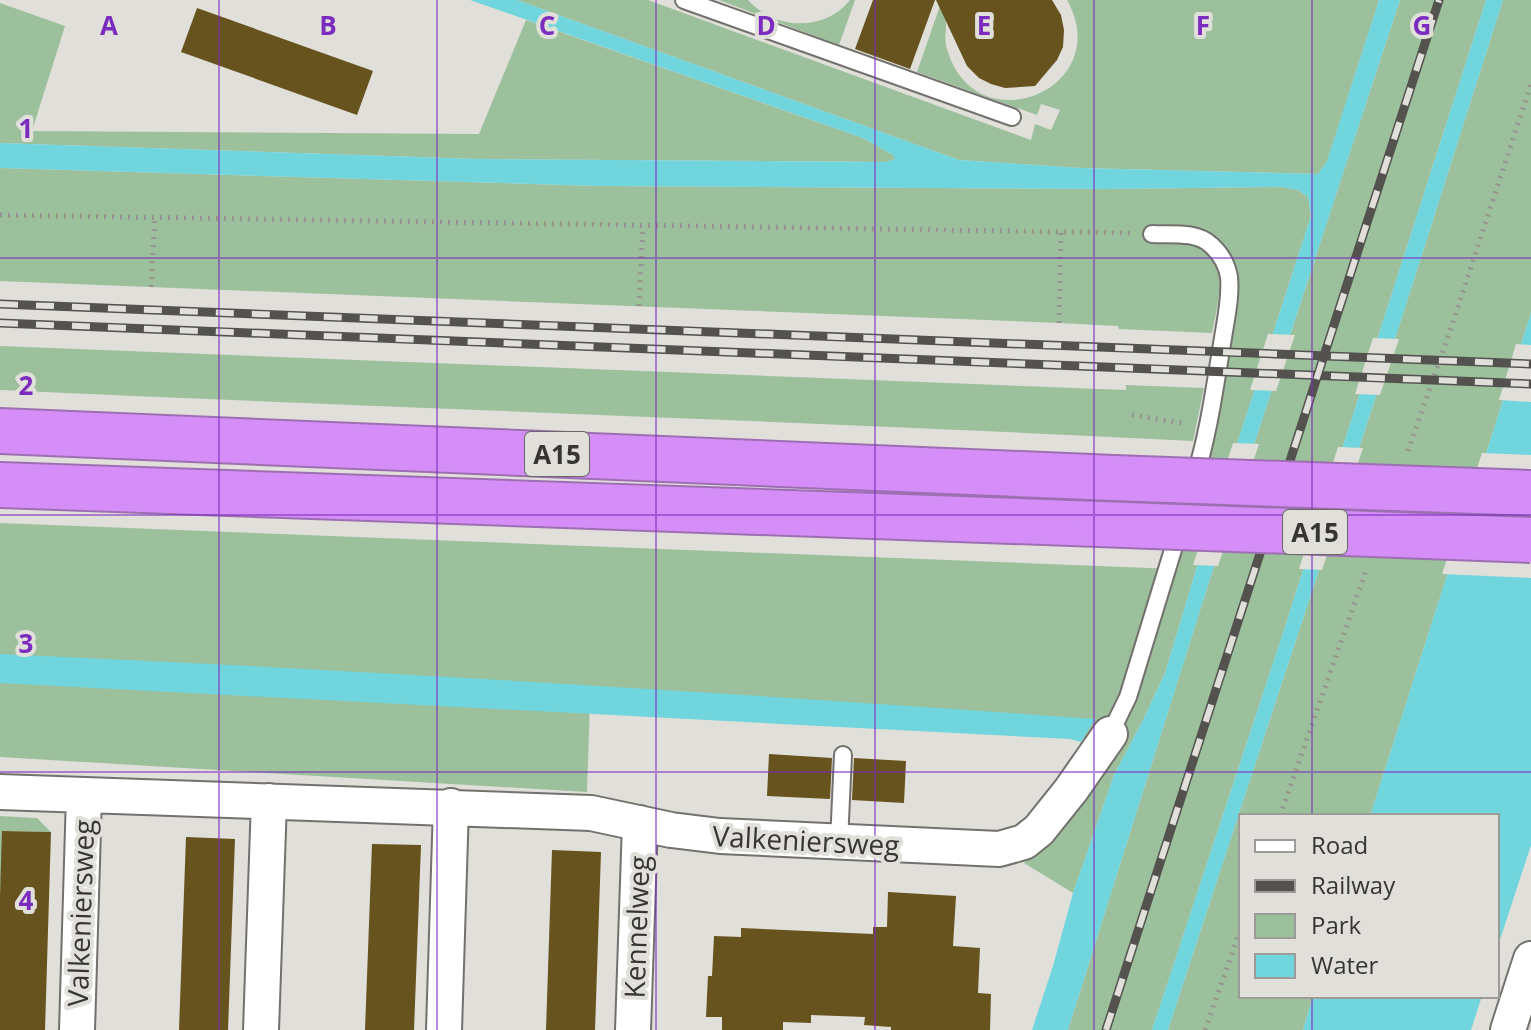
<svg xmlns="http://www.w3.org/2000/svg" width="1531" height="1030" viewBox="0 0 1531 1030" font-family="'Open Sans',sans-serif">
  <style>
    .green { fill: #9cc09c }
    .water { fill: #71d5de }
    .pier { fill: #e1dfda }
    .building { fill: #66531d }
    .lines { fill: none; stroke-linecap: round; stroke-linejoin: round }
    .service-casing { stroke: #73716d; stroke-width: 20 }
    .minor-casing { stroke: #73716d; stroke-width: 38 }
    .motorway-casing { stroke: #9d6fb2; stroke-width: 48 }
    .path { stroke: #95938f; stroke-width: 5; stroke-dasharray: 2 6; stroke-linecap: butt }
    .service { stroke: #fff; stroke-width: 16 }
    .minor { stroke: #fff; stroke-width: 34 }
    .motorway { stroke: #d58ef7; stroke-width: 44 }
    .rail-casing { stroke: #53524f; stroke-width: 9 }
    .rail { stroke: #e1dfda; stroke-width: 6; stroke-dasharray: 18; stroke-linecap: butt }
    .motorway-bridge-casing { stroke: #9d6fb2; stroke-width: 48; stroke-linecap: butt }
    .motorway-bridge { stroke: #d58ef7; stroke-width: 44 }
    .grid { fill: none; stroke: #7b2cbf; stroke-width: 2; stroke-opacity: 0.55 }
    .labels { text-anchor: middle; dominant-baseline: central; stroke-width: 8; stroke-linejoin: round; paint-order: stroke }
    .shield { fill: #e1dfda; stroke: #696865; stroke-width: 2 }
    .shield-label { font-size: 26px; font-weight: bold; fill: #363533 }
    .street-label { font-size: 28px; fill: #363533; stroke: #e1dfda }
    .grid-label { font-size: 26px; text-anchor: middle; font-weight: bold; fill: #7b2cbf; stroke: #e1dfda; stroke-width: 8; stroke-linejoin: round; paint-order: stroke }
  </style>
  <rect width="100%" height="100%" fill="#e1dfda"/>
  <path class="green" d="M517 0H648L1031 140 1035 124 1051 130 1060 110 1041 104 1037 115 917 72 942 0C944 8 946 16 946 24 946 32 944 41 947 49 975 147 1117 89 1067 0H1379L1327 162 1318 174 1081 168 959 160Z
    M719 0H748C775 30 825 32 850 0H855L839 45Z
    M1400 0H1486L1281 639 1152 1030H1068L1209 582Z
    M1503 0H1531V313L1370 816H1241V996H1313L1303 1030H1168L1406 305Z
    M0 3 65 26 32 131 479 134 526 20 863 138 893 155 896 159 885 162 478 159 0 143Z
    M0 168 598 186 1108 189 1281 187 1298 190 1308 197 1311 216 1196 570 1165 673 1143 720 1114 775 1073 893 1024 863 1114 740 590 702 587 792 0 757V523L1175 569 1214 439 1238 289C1237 283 1237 276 1236 269 1225 229 1186 223 1151 225V242C1166 242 1182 241 1196 246 1232 259 1217 305 1212 333L1119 329 1118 326 1059 323 0 281Z
    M0 346 1126 390V385L1204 388 1193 441C796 421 398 408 0 390Z
    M0 816 37 818 51 832 3 831 0 904Z"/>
  <path class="water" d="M470 0H517L959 160 1081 168 1318 174 1327 161 1379 0H1400L1209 582 1068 1030H1032L1053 966 1073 893 1114 775 1143 720 1165 673 1196 570 1311 216 1308 197 1298 190 1281 187 1108 189 598 186 0 168V143L478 159 885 162 895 159 893 155 863 138Z
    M1486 0H1503L1406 305 1168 1030H1152L1281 639Z
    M1531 313V845L1497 949V816H1370Z
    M0 654C365 670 730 693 1095 719L1081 742 1070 739 0 683Z
    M1313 996H1482L1471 1030H1303Z"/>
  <path class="pier" d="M1268 334 1295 335 1276 391 1250 390Z
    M1373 338 1399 339 1380 395 1355 394Z
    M1516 344 1531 345V402L1499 400Z
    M1233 443 1259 444 1218 566 1193 565Z
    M1338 447 1363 448 1322 570 1299 569Z
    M1482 453 1531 455V578L1442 574Z"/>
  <path class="building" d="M873 0H935L910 69 855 49Z
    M936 0H1052L1061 15 1064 30 1063 47 1057 60 1035 86 1005 88 991 84 979 78 967 66Z
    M197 8 373 71 357 115 181 52Z
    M769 754 832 758 830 799 767 796Z
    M854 758 906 761 904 803 852 800Z
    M2 831 51 832 45 1030H0V896Z
    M186 837 235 839 228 1030H179Z
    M372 844 421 845 414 1030H365Z
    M552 850 601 852 595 1030H546Z
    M888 892 956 896 953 946 980 948 978 993 991 994 990 1030H891V1027L864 1025 865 1017 811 1015V1023L783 1022V1030H722V1017H706L708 976H712L714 936 741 937V928L873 934V927H887Z"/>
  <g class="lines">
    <defs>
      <path id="service" d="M684 0 1012 117
        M1152 234C1171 235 1196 231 1211 245 1220 253 1227 265 1229 277 1231 297 1226 318 1223 338 1215 385 1209 432 1195 477
        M1110 734 1128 697 1179 530
        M839 842 843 755"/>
      <path id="minor" d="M0 792 591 813 671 830 720 836 999 849 1024 842 1039 830 1071 790 1110 734
        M77 1030 84 795
        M261 1030 269 801
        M444 1030 451 806
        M633 1030 640 823
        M1508 1030 1531 959"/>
      <path id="motorway" d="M0 431 1114 478
        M0 485 1099 524"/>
    </defs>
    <use href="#service" class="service-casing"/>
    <use href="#minor" class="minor-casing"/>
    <use href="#motorway" class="motorway-casing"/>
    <path class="path" d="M0 215 1131 233
      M151 287 155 217
      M639 306 643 226
      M1059 323 1061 231
      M1132 415 1187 424
      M1408 451 1451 328 1531 84
      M1280 816 1366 570
      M1205 1030 1241 928"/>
    <use href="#service" class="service"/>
    <use href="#minor" class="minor"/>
    <use href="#motorway" class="motorway"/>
    <defs>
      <path id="rail" d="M0 304 1531 364
        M0 323 1531 384
        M1106 1030 1439 0"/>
    </defs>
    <use href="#rail" class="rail-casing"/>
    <use href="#rail" class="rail"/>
    <defs>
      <path id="motorway-bridge" d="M1114 478 1531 493
        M1099 524 1531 540"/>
    </defs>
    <use href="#motorway-bridge" class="motorway-bridge-casing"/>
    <use href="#motorway-bridge" class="motorway-bridge"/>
  </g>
  <path class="grid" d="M219 0V1030M437 0V1030M656 0V1030M875 0V1030M1094 0V1030M1312 0V816M0 258H1531M0 515H1531M0 772H1531M1312 996V1030"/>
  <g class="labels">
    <g class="shield">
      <rect x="525" y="432" width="64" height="44" rx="6"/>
      <rect x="1283" y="510" width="64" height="44" rx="6"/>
    </g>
    <g class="shield-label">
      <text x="557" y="454">A15</text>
      <text x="1315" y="532">A15</text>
    </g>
    <g class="street-label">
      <text transform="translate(806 840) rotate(3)">Valkeniersweg</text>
      <text transform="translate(80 913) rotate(-88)">Valkeniersweg</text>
      <text transform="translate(636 927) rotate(-88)">Kennelweg</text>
    </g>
  </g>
  <g class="grid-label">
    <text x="109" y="35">A</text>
    <text x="328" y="35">B</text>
    <text x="547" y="35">C</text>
    <text x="766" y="35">D</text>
    <text x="984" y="35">E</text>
    <text x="1203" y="35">F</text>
    <text x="1422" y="35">G</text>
    <text x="26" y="138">1</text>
    <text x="26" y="395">2</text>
    <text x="26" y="653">3</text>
    <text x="26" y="910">4</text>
  </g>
  <rect x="1239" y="814" width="260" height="184" fill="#e1dfda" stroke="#9d9b97" stroke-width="2"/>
  <rect x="1255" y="840" width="40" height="12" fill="#ffffff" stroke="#9d9b97" stroke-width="2"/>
  <text x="1311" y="854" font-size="24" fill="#363533">Road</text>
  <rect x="1255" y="880" width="40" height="12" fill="#53524f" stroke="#9d9b97" stroke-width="2"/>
  <text x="1311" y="894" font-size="24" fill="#363533">Railway</text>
  <rect x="1255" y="914" width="40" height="24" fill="#9cc09c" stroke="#9d9b97" stroke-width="2"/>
  <text x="1311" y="934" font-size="24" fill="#363533">Park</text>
  <rect x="1255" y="954" width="40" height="24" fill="#71d5de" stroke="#9d9b97" stroke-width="2"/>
  <text x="1311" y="974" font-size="24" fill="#363533">Water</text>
</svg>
